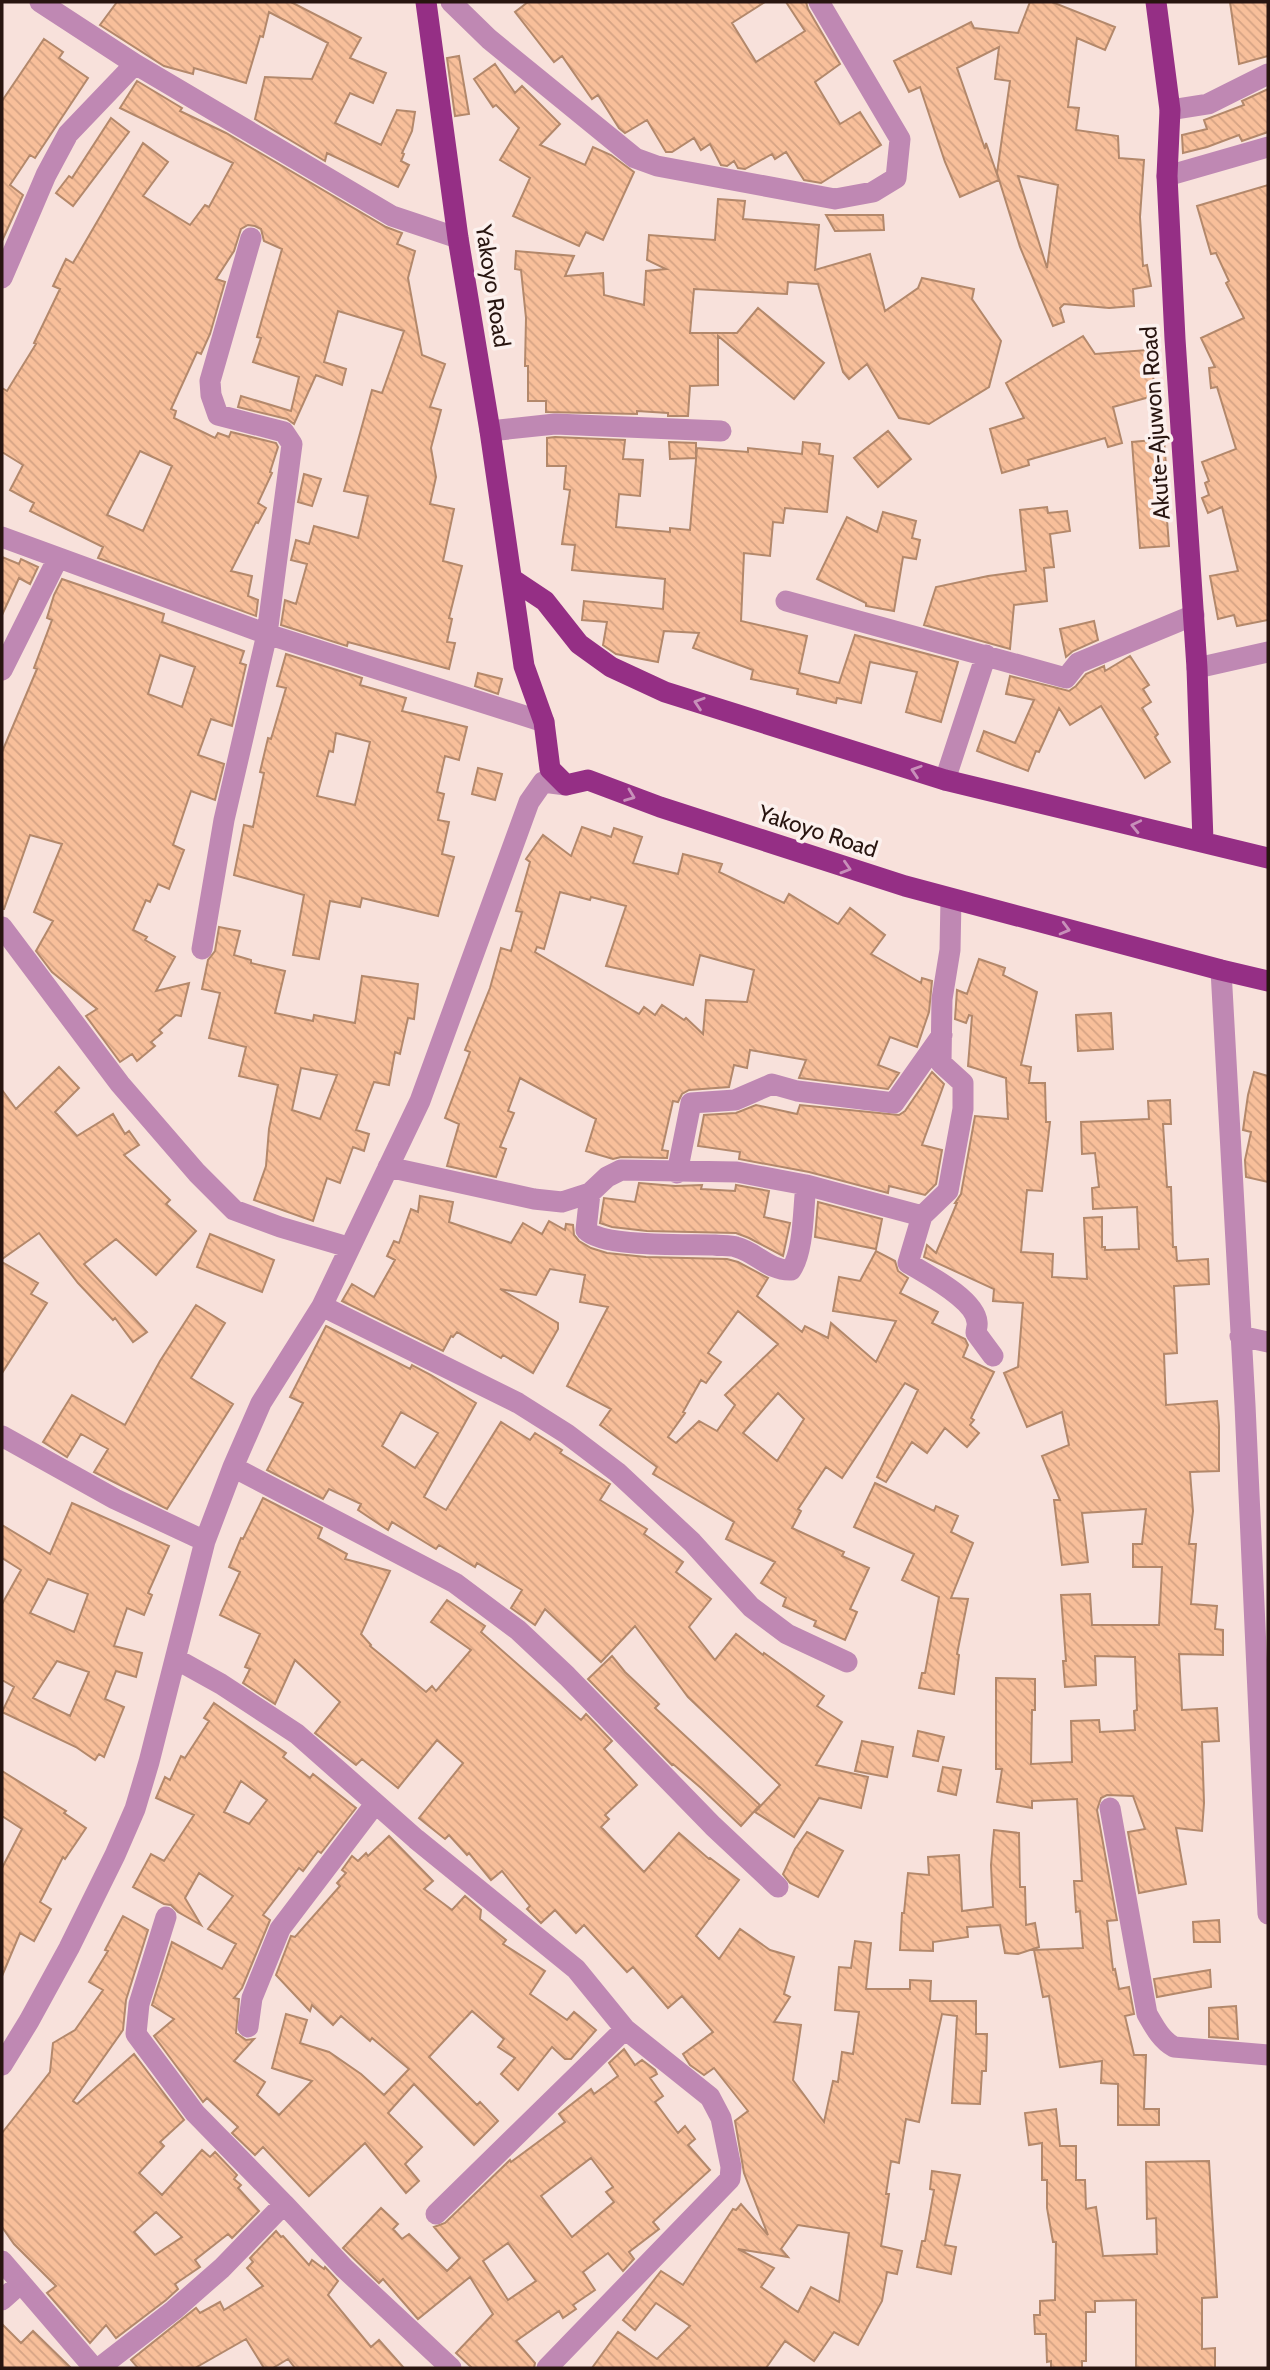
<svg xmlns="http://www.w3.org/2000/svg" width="1270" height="2370" viewBox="0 0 1270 2370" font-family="Cabin,sans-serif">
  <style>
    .building { fill: url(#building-back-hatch); stroke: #b3886b; stroke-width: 2; fill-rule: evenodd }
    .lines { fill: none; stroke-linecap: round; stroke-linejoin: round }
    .minor { stroke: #bf88b3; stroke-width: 21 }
    .major { stroke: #952f85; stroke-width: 21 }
    .oneway { stroke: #c890ba }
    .labels { text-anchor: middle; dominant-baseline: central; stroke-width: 7; stroke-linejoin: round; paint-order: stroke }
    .street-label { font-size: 23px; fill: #281510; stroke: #fcf1ee }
  </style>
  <defs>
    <pattern id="building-back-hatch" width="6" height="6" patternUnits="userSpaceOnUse" patternTransform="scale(1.75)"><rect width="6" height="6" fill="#f8bf9a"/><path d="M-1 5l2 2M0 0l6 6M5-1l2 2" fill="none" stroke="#d5a384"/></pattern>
  </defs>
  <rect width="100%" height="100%" fill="#f8e1db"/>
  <path class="building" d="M117 2H291L361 38 350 58 386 73 373 103 350 93 335 123 381 145 397 110 415 112 412 131 402 153 404 154 401 161 409 165 398 187 327 153 325 161 255 119 265 77 312 79 328 43 269 12 263 37 260 36 246 83 194 68 193 74 164 66 100 25Z
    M528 2H765L732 23 756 62 805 31 786 2H806L808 9 840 64 815 82 840 124 860 112 881 145 821 183 804 180 786 152 775 159 772 154 745 169 738 168 734 161 727 166 721 165 710 144 701 150 694 138 672 152H666L647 120 625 133 619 128 598 95 592 99 562 56 554 62 515 12Z
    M1030 2H1052L1115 27 1105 50 1077 38 1068 107 1079 108 1076 130 1118 136 1119 158 1144 160 1140 217 1143 266 1147 265 1151 286 1133 289 1134 306 1109 308 1064 304 1060 308 1064 322 1053 326 1020 247 997 173 1010 81 995 79 999 47 957 68 985 149 986 143 999 180 960 197 945 162 920 87 909 92 894 61 971 22 974 28 1018 33ZM1018 176 1058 185 1047 268Z
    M1230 2H1268V56L1239 64Z
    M44 39 63 52 59 58 88 78 35 158 30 155 10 185 23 195 2 241V101Z
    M459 56 469 114 455 116 447 58Z
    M495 64 515 93 522 86 560 124 540 145 585 165 593 147 611 155 634 172 603 240 586 232 579 246 513 216 530 178 500 160 519 128 496 105 493 107 474 79Z
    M137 81 182 108 180 111 226 133 386 227 402 233 397 244 415 251 408 278 422 355 445 364 430 407 441 410 431 448 436 477 430 504 454 509 443 561 462 566 449 618 452 619 447 642 455 643 449 669 348 642 347 646 281 625 285 600 296 604 307 564 291 560 296 540 309 544 314 526 358 538 368 496 344 491 372 390 382 393 404 331 338 311 324 362 346 369 342 385 316 375 294 424 287 419 238 407 241 396 291 411 299 377 253 362 261 338 257 337 282 249 264 241 261 229 255 226 248 225 241 229 234 251 216 279 225 282 210 334 201 354 197 352 171 409 176 411 174 418 215 438 218 433 229 437 231 432 276 443 278 447 270 472 272 473 258 503 266 508 258 523 256 522 231 571 252 576 248 596 258 600 256 616 98 558 103 547 30 511 34 503 10 490 23 465 2 452V388L7 391 36 344 34 343 60 289 53 286 66 259 73 263 143 143 168 162 143 196 190 225 205 205 209 207 233 163 120 108ZM140 451 172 466 143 531 107 515Z
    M1268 89V132L1242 141 1239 135 1207 147 1183 153 1182 135 1207 129 1204 120 1244 105 1242 101Z
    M111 118 129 132 73 206 56 193 69 176 72 178Z
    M1268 185V620L1237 626 1234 615 1218 619 1210 576 1238 571 1222 507 1208 513 1202 498 1209 495 1205 483 1209 481 1202 462 1236 449 1217 387 1211 388 1209 368 1215 367 1201 338 1244 318 1226 283 1229 281 1216 253 1211 254 1197 206Z
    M718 199 745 201 743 219 819 225 815 270 870 254 885 311 918 288 922 278 974 289 972 299 1001 341 989 387 929 424 899 418 867 364 849 379 843 372 818 284 788 282 787 294 694 289 690 333H737L758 308 824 363 794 399 718 336V385L690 386 688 416H668V413L637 411V414L546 412V401H528V366H525L526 318 521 270 515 269 516 251 574 256 565 276 603 273 604 295 644 305 646 271 666 269 647 260 649 235 715 240Z
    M826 215H883L884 230 835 231Z
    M1083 336 1095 354 1147 350 1149 373 1152 372 1157 395 1113 407 1122 443 1108 447 1105 438 1028 460 1029 465 1002 473 990 429 1024 418 1006 383Z
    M888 431 911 459 878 487 854 458Z
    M555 437 625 440 623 459 643 460 640 496 619 494 616 527 670 532V528L690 530 697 448 748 452V448L802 454 803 442 820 444 819 454 833 456 827 512 785 508 783 523 773 522 770 556 744 553 741 621 807 636 799 673 839 683 855 635 958 662 941 722 906 712 917 672 870 662 861 703 837 698 836 703 797 694 798 689 751 679 753 670 693 648 699 633 664 631 658 662 616 654 603 645 607 622 582 620 584 601 663 609 665 579 572 570 575 545 562 544 570 490 564 489 566 466H547V438Z
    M1164 439 1166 466H1163L1169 546 1140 548 1132 442Z
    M669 442 696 443V458L670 459Z
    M304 474 321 479 312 506 298 502Z
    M1047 507 1048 513 1067 511 1070 531 1050 534 1054 567 1044 568 1047 601 1014 605 1010 649 924 625 936 587 988 576 1026 571 1020 510Z
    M883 512 916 521 912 538 920 540 916 559 903 557 894 611 866 606V603L817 579 847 517 877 532Z
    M2 557 19 564 21 559 38 567 30 584 19 578 2 615Z
    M62 579 164 614 162 622 244 651 240 663 246 665 232 726 211 719 198 755 224 764 215 800 191 791 173 845 184 850 169 889 158 884 150 902 146 900 133 930 147 937 145 940 175 957 156 991 189 983 181 1016 176 1015 159 1030 162 1033 151 1042 155 1046 137 1061 132 1054 120 1062 86 1016 97 1009 52 972 36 951 53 921 34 912 62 844 30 835 4 909H2V752L37 669 34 668 52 620 47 618 54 595ZM160 655 195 667 182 707 148 694Z
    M1094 621 1098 640 1073 651 1066 657 1060 629Z
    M286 654 362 678 360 685 406 698 402 711 467 727 459 760 445 756 437 792 444 794 438 820 449 822 442 854 454 857 438 916 362 898 360 907 330 901 319 959 293 955 304 895 234 875 244 825 253 827 264 773 260 772 268 738 271 739 286 688 277 686ZM336 733 370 742 355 805 317 796 329 751 333 752Z
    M1130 656 1149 685 1143 689 1151 702 1142 708 1158 734 1155 737 1170 762 1145 778 1101 706 1070 725 1059 708 1039 752 1036 751 1028 771 977 751 984 731 1015 743 1034 700 1006 694 1010 676 1069 691 1076 686 1086 674 1104 666 1105 671Z
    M478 673 502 679 498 694 475 686Z
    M478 768 502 774 495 800 472 794Z
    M582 827 611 837 614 828 642 837 633 863 678 874 683 854 722 864 719 872 784 903 789 894 838 924 850 908 885 935 871 954 921 983 922 978 932 981 929 1012 917 1047 890 1037 878 1065 899 1073 888 1089 799 1078 806 1060 750 1050 747 1068 734 1065 729 1087 689 1090 682 1094 678 1102 673 1101 662 1150 668 1151 667 1158 621 1157 613 1159 586 1151 596 1119 520 1078 508 1111 514 1113 500 1147 506 1149 496 1177 447 1166 459 1124 445 1118 470 1052 465 1050 490 988 501 948 511 951 522 912 516 911 530 862 526 859 543 835 571 856ZM560 892 590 900 591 897 626 906 606 966 693 985 700 955 754 970 747 1002 706 1000 703 1034 686 1018 684 1020 662 1005 655 1015 644 1007 639 1014 535 952 537 947 544 949Z
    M219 927 240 931 234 955 251 960V963L285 971 275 1013 313 1021 314 1015 355 1023 362 976 418 984 414 1019 408 1018 400 1054 395 1052 389 1085 374 1082 356 1130 369 1134 364 1151 353 1147 340 1183 327 1178 313 1221 254 1200 266 1166 269 1129 278 1085 239 1076 246 1047 209 1038 220 993 202 989 208 960 215 951ZM301 1068 337 1075 320 1119 292 1110Z
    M979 959 1005 968 1003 975 1037 992 1021 1065 1031 1067 1029 1083H1045L1046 1122H1050L1042 1191 1027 1190 1021 1252 1053 1254 1052 1277 1087 1279 1084 1218 1102 1217V1247H1105V1250L1139 1249 1137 1207 1093 1209 1092 1188 1099 1187 1095 1153 1082 1154 1081 1122 1149 1119 1148 1101 1170 1100 1171 1124H1163L1167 1187H1171L1173 1247H1176L1177 1261 1208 1259 1209 1284 1174 1286 1177 1353 1164 1354 1166 1405 1217 1401 1219 1426V1471L1190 1472 1193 1511 1189 1544H1196L1191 1604 1217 1606 1215 1629 1223 1630V1655L1179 1654 1182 1710 1217 1708 1219 1741 1202 1742 1204 1803 1202 1831 1176 1828 1186 1884 1139 1893 1128 1832 1145 1829 1133 1796 1107 1795 1101 1798 1097 1810 1117 1920 1107 1921 1113 1970 1115 1969 1119 1989 1129 1987 1134 2014 1125 2016 1134 2055H1146L1144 2109H1159V2125H1118V2084L1101 2083 1102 2061 1060 2067 1049 1996 1043 1997 1034 1950 1083 1948 1080 1911 1076 1912 1074 1881H1082L1077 1799 1032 1801V1808L997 1802 1002 1769H996V1678L1035 1679V1710H1032L1031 1764 1072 1762 1071 1721 1099 1720 1100 1732 1135 1730 1134 1711 1137 1710 1135 1657 1095 1656 1096 1685 1065 1687 1063 1661H1066L1061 1595 1090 1594 1092 1625H1159L1162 1567H1133V1544H1142L1146 1509 1082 1513 1088 1562 1062 1565 1054 1500H1060L1042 1456 1069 1445 1062 1412 1027 1427 1004 1373 1018 1367 1023 1303 993 1301 994 1289 924 1257 927 1245 936 1253 957 1203H955L961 1194 975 1116 1008 1119 1006 1078 968 1066 972 1016 969 1015 966 1023 955 1019 957 990 967 994Z
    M1111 1013 1113 1049 1078 1051 1076 1015Z
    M59 1067 79 1088 55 1112 77 1136 113 1114 125 1134 129 1131 139 1145 124 1155 170 1200 166 1204 196 1231 156 1275 116 1239 84 1264 147 1332 133 1342 115 1318 113 1320 78 1283 39 1233 2 1259V1090L16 1109Z
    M932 1072 944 1084 922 1145 942 1150 936 1184 925 1195 889 1186 888 1193 809 1172 739 1159 740 1152 698 1146 704 1115 736 1113 756 1105 797 1114 800 1105 899 1115 905 1111Z
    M1254 1072 1268 1076V1182L1246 1177 1245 1160 1251 1132 1243 1130 1248 1095Z
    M639 1183 675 1186 702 1185 701 1189 735 1191 736 1185 769 1191 764 1217 790 1223 783 1256 749 1238 736 1233 647 1231 612 1227 600 1223 604 1198 635 1202Z
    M420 1196 453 1202 449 1222 511 1243 523 1223 542 1234 549 1221 565 1230 566 1224 573 1225 574 1235 579 1241 591 1248 607 1253 646 1257 727 1259 738 1262 768 1278 757 1296 802 1332 805 1326 828 1338 831 1323 876 1362 896 1321 833 1311 839 1277 860 1281 876 1251 895 1261 898 1271 908 1278 900 1293 938 1312 932 1323 965 1339 968 1345 963 1357 994 1372 971 1418 974 1420 970 1425 979 1433 967 1447 945 1428 927 1453 912 1442 886 1482 877 1477 918 1390 905 1383 842 1478 826 1467 798 1509 801 1511 792 1528 844 1552 842 1556 869 1568 850 1609 857 1612 845 1640 814 1626 816 1621 783 1606 786 1598 761 1583 775 1562 726 1539 734 1522 653 1474 657 1467 600 1425 611 1409 567 1386 608 1307 580 1302 585 1275 550 1269 536 1295 500 1289 558 1323V1329L533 1373 503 1355 501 1358 457 1332 453 1337 451 1336 443 1351 342 1301 352 1284 374 1297 395 1260 387 1256 394 1241 399 1243 411 1209 418 1212ZM738 1311 778 1344 725 1395 735 1405 717 1431 699 1421 676 1443 668 1437 685 1413 683 1412 701 1380 706 1383 721 1362 708 1353ZM778 1393 804 1419 777 1461 743 1433Z
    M818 1202 882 1219 876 1249 815 1237Z
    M210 1234 274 1260 262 1292 197 1267Z
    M2 1262 38 1283 31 1294 47 1303 2 1373Z
    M196 1305 225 1323 191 1378 233 1404 167 1509 94 1472 108 1449 81 1434 67 1457 43 1442 72 1395 125 1425 160 1361Z
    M326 1326 410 1369 412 1365 431 1375 476 1403 424 1497 446 1510 501 1422 530 1440 535 1433 562 1450 560 1453 610 1484 600 1500 647 1529 644 1534 683 1562 676 1572 711 1599 689 1627 715 1660 736 1634 763 1655 764 1653 824 1696 817 1706 842 1722 816 1765 868 1777 861 1808 819 1798 794 1837 755 1812 780 1785 688 1697 635 1626 601 1662 545 1609 535 1625 511 1608 522 1590 477 1563 475 1567 439 1545 436 1549 392 1522 388 1530 358 1510 361 1504 329 1489 323 1499 267 1470 303 1403 290 1397ZM401 1412 438 1433 415 1468 382 1446Z
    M875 1483 934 1511 936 1506 958 1516 951 1532 973 1543 951 1598 968 1599 957 1654 959 1655 954 1694 919 1688 922 1673H925L939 1597 902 1580 914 1554 854 1527Z
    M263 1498 322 1528 318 1538 347 1554 345 1559 390 1571 361 1634 371 1645 370 1646 426 1692 432 1686 436 1691 471 1650 431 1622 447 1600 485 1626 481 1632 581 1720 586 1714 612 1741 604 1749 637 1785 605 1815 609 1819 601 1827 644 1872 679 1833 709 1859 710 1858 739 1880 696 1936 719 1959 740 1929 770 1950 794 1957 784 1994 790 1997 774 2022 801 2025 793 2080 824 2122 833 2081 838 2082 842 2052 853 2054 859 2012 835 2010 839 1967 851 1968 855 1941 871 1943 866 1989H910V1980L931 1981 930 2001H976V2034H987L986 2071H982L980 2104 952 2103 957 2016 942 2014 919 2122 906 2119 899 2163 891 2161 886 2194H889L881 2246 902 2251 897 2274 887 2272 882 2301 858 2345 834 2332 814 2361 785 2341 766 2368H592L618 2332 657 2359 690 2326 656 2303 635 2330 623 2320 661 2271 683 2285 733 2209 736 2210 741 2204 768 2235 744 2173 735 2121 748 2111 714 2068 704 2075 690 2065 683 2054 713 2032 682 1996 668 2008 633 1967 627 1972 584 1925 576 1933 555 1910 541 1923 527 1909 530 1906 502 1871 491 1880 469 1853 467 1855 449 1835 445 1839 419 1818 463 1763 437 1740 398 1788 362 1759 356 1765 315 1733 340 1702 295 1660 275 1704 243 1683 250 1669 245 1667 260 1634 220 1615 240 1572 229 1567 241 1538 243 1539ZM798 2225 849 2233 839 2302 811 2287 798 2312 761 2287 774 2268 738 2249 788 2257 781 2249Z
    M72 1503 169 1546 148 1593 152 1595 144 1615 127 1608 114 1646 142 1653 136 1677 116 1671 105 1699 124 1707 104 1757 99 1754 95 1760 76 1747 2 1712 14 1687 2 1680V1604L21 1570 2 1558V1525L50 1554ZM48 1579 88 1594 74 1632 30 1613ZM57 1661 89 1672 70 1716 33 1698Z
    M612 1656 625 1672 659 1704 655 1708 760 1805 741 1826 701 1788 673 1764 672 1765 588 1679Z
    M214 1703 286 1753 283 1757 310 1778 313 1774 356 1808 321 1853 318 1851 303 1871 299 1868 263 1915 270 1920 242 1988 234 1998 239 1999 236 2033 246 2040 254 2039 234 2061 265 2082 257 2095 279 2115 312 2081 272 2068 286 2014 307 2020 300 2043 329 2052 361 2074 384 2095 409 2069 372 2038 370 2041 341 2016 333 2025 312 2005 310 2011 276 1975 291 1936 295 1937 340 1886 337 1883 346 1873 342 1870 352 1856 358 1861 366 1853 368 1856 389 1836 433 1881 424 1889 452 1910 465 1896 481 1910 480 1919 506 1940 503 1944 545 1971 530 1994 567 2020 574 2012 596 2030 571 2059H565L552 2047 518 2090 501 2074 515 2058 498 2047 504 2039 472 2011 429 2057 477 2105 480 2102 498 2121 474 2145 414 2084 388 2113 422 2147 405 2164 419 2181 406 2193 365 2143 309 2196 263 2147 255 2155 232 2133 238 2127 207 2098 203 2102 154 2036 174 2019 152 2005 172 1942 222 1969 236 1944 208 1929 233 1896 199 1873 185 1898 201 1925 178 1912 171 1905 164 1904 133 1887 151 1854 164 1861 194 1815 156 1798 165 1777 170 1780 181 1756 185 1758 209 1721 204 1718ZM241 1781 267 1800 249 1824 224 1812Z
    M918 1731 944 1737 938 1761 913 1756Z
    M862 1741 893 1747 887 1777 855 1771Z
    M943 1767 961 1770 956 1795 938 1791Z
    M2 1771 66 1811 64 1813 86 1828 65 1859 63 1857 40 1902 51 1909 34 1941 20 1933 2 1976V1868L22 1829 2 1816Z
    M994 1830 1019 1833 1020 1887H1025L1026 1925 1035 1923 1039 1947 1018 1954 1005 1953 1000 1925 967 1927 968 1937 933 1942V1951L900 1950 902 1913H904L908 1873 929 1875 928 1857 959 1855 962 1911 993 1907 991 1865Z
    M807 1832 843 1851 818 1897 790 1883 783 1874 795 1849Z
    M123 1916 148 1930 126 2000 123 2030 73 2101 77 2104 134 2054 184 2120 160 2142 164 2146 139 2173 162 2195 202 2150 210 2157 215 2152 237 2175 234 2179 241 2185 238 2188 259 2211 232 2238 228 2234 195 2260 200 2267 175 2284 178 2289 166 2300 116 2338 106 2325 90 2343 47 2293 56 2286 14 2244 2 2227V2133L50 2072 53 2043 75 2030 103 1990 89 1982 108 1951 105 1950ZM156 2212 182 2237 155 2255 134 2232Z
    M1219 1920 1220 1942H1194L1193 1922Z
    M1210 1970 1211 1987 1157 1997 1154 1979Z
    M1236 2006 1238 2039 1209 2037V2008Z
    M624 2049 635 2065 642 2060 655 2070 657 2074 650 2078 663 2096 655 2102 678 2133 685 2126 695 2139 688 2145 710 2170 653 2222 659 2229 629 2252 634 2259 623 2271 608 2253 583 2272 595 2290 573 2305 576 2309 563 2318 559 2311 516 2341 535 2363 534 2368H472L456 2353 493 2314 470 2277 418 2319 383 2279 379 2283 343 2248 381 2208 398 2224 393 2229 402 2239 409 2234 447 2271 460 2258 434 2227 445 2223 510 2160 511 2162 565 2122 559 2114 591 2089 594 2094 618 2076 609 2063ZM591 2158 613 2187 606 2192 614 2202 572 2237 541 2196ZM508 2243 536 2281 508 2300 483 2261Z
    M1056 2109 1060 2146H1076V2180H1085L1086 2209 1096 2207 1103 2256 1157 2254 1156 2218 1147 2219 1146 2162 1209 2161 1217 2297 1202 2298V2349L1215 2348V2368H1136V2300L1095 2301V2312H1086V2361H1082V2368H1051V2361L1047 2362 1046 2334H1035L1034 2315H1040V2301L1055 2300 1056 2242H1053L1047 2208V2180H1042V2143L1029 2145 1025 2113Z
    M932 2171 960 2175 945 2245 956 2247 951 2274 917 2267 922 2241H925L934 2190 930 2189Z
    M276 2231 281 2237 283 2236 309 2265 312 2260 324 2269 325 2267 338 2281 328 2295 371 2347 379 2340 404 2368H295L288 2359 273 2368H264L246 2339 195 2368H138L131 2360 196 2308 200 2313 220 2302 224 2310 263 2286 247 2268 253 2262 250 2258Z
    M2 2324 21 2343 33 2331 71 2368H2Z"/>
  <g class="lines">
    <path class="minor" d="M40 2 135 64 392 216 458 238
      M451 2 489 39 635 158 657 166 835 199 873 192 896 178 900 139 819 2
      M1170 110 1208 104 1268 74
      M1167 176 1268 147
      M2 278 46 175 68 134 135 64
      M490 431 555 424 721 431
      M2 537 267 634 544 722
      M786 601 1066 678 1078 663 1194 615
      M1197 668 1268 652
      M2 670 58 558
      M945 780 986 655
      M951 899 950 950 942 999 941 1063 963 1083V1109L948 1191 922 1216 908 1263C926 1274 975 1299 977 1322 978 1325 976 1329 976 1333L993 1356
      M2 927 120 1084 197 1173 234 1210 280 1227 348 1247
      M202 949 224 820 267 634 292 444 284 432 218 415 211 395 210 381 251 238
      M1221 970 1245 1405 1268 1914
      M388 1167 534 1199 562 1202 590 1193 607 1177 621 1170 737 1172 806 1185 922 1216
      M677 1173 691 1103 735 1100 772 1084 797 1091 894 1103 942 1035
      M590 1193 586 1230C603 1248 688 1244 714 1245 721 1246 730 1245 736 1247 756 1252 769 1271 791 1270 804 1251 803 1209 806 1185
      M322 1306 518 1403 567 1434 617 1472 692 1542 751 1607 787 1634 847 1662
      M1240 1336 1268 1342
      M2 1436 115 1499 205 1541
      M233 1467 455 1583 518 1630 567 1676 713 1826 778 1887
      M176 1659 221 1684 297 1734 416 1839 576 1969 625 2029 710 2097 721 2118 731 2167 730 2179 547 2368
      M1110 1808 1147 2014C1154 2026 1161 2040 1174 2047L1268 2055
      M166 1917 139 2004 136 2034 195 2113 284 2204
      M248 2027 252 1998 280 1929 375 1804
      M2 2065 29 2021 69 1948 115 1855 135 1809 149 1762 205 1541 233 1467 261 1403 322 1306 420 1101 529 802 543 782 566 785
      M436 2214 625 2029
      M2 2261 94 2368
      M2 2300 21 2283
      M99 2368 174 2310 222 2268 284 2204 344 2268 451 2368"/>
    <path class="major" d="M426 2 458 238 490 431 524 666 544 722 550 769 566 785 588 780 660 807 905 886 1221 970 1268 981
      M1156 2 1170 110 1167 176 1175 339 1197 668 1203 841
      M512 579 545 601 579 644 611 667 665 692 945 780 1268 858"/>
  </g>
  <defs><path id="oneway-chevron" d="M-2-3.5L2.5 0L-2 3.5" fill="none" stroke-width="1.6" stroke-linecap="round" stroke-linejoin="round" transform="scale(1.75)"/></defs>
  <g class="oneway">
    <use href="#oneway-chevron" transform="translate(699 703) rotate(-162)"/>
    <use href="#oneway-chevron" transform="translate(916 771) rotate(-162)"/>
    <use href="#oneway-chevron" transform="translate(630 796) rotate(21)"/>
    <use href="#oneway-chevron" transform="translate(1136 826) rotate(-167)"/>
    <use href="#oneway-chevron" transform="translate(846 868) rotate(17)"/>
    <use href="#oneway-chevron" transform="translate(1065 929) rotate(15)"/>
  </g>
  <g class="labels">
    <g class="street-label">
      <text transform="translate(493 286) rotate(81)">Yakoyo Road</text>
      <text transform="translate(1155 423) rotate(-94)">Akute-Ajuwon Road</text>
      <text transform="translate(818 831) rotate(18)">Yakoyo Road</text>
    </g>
  </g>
  <rect width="1270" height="2370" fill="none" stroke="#281510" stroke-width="7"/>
</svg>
